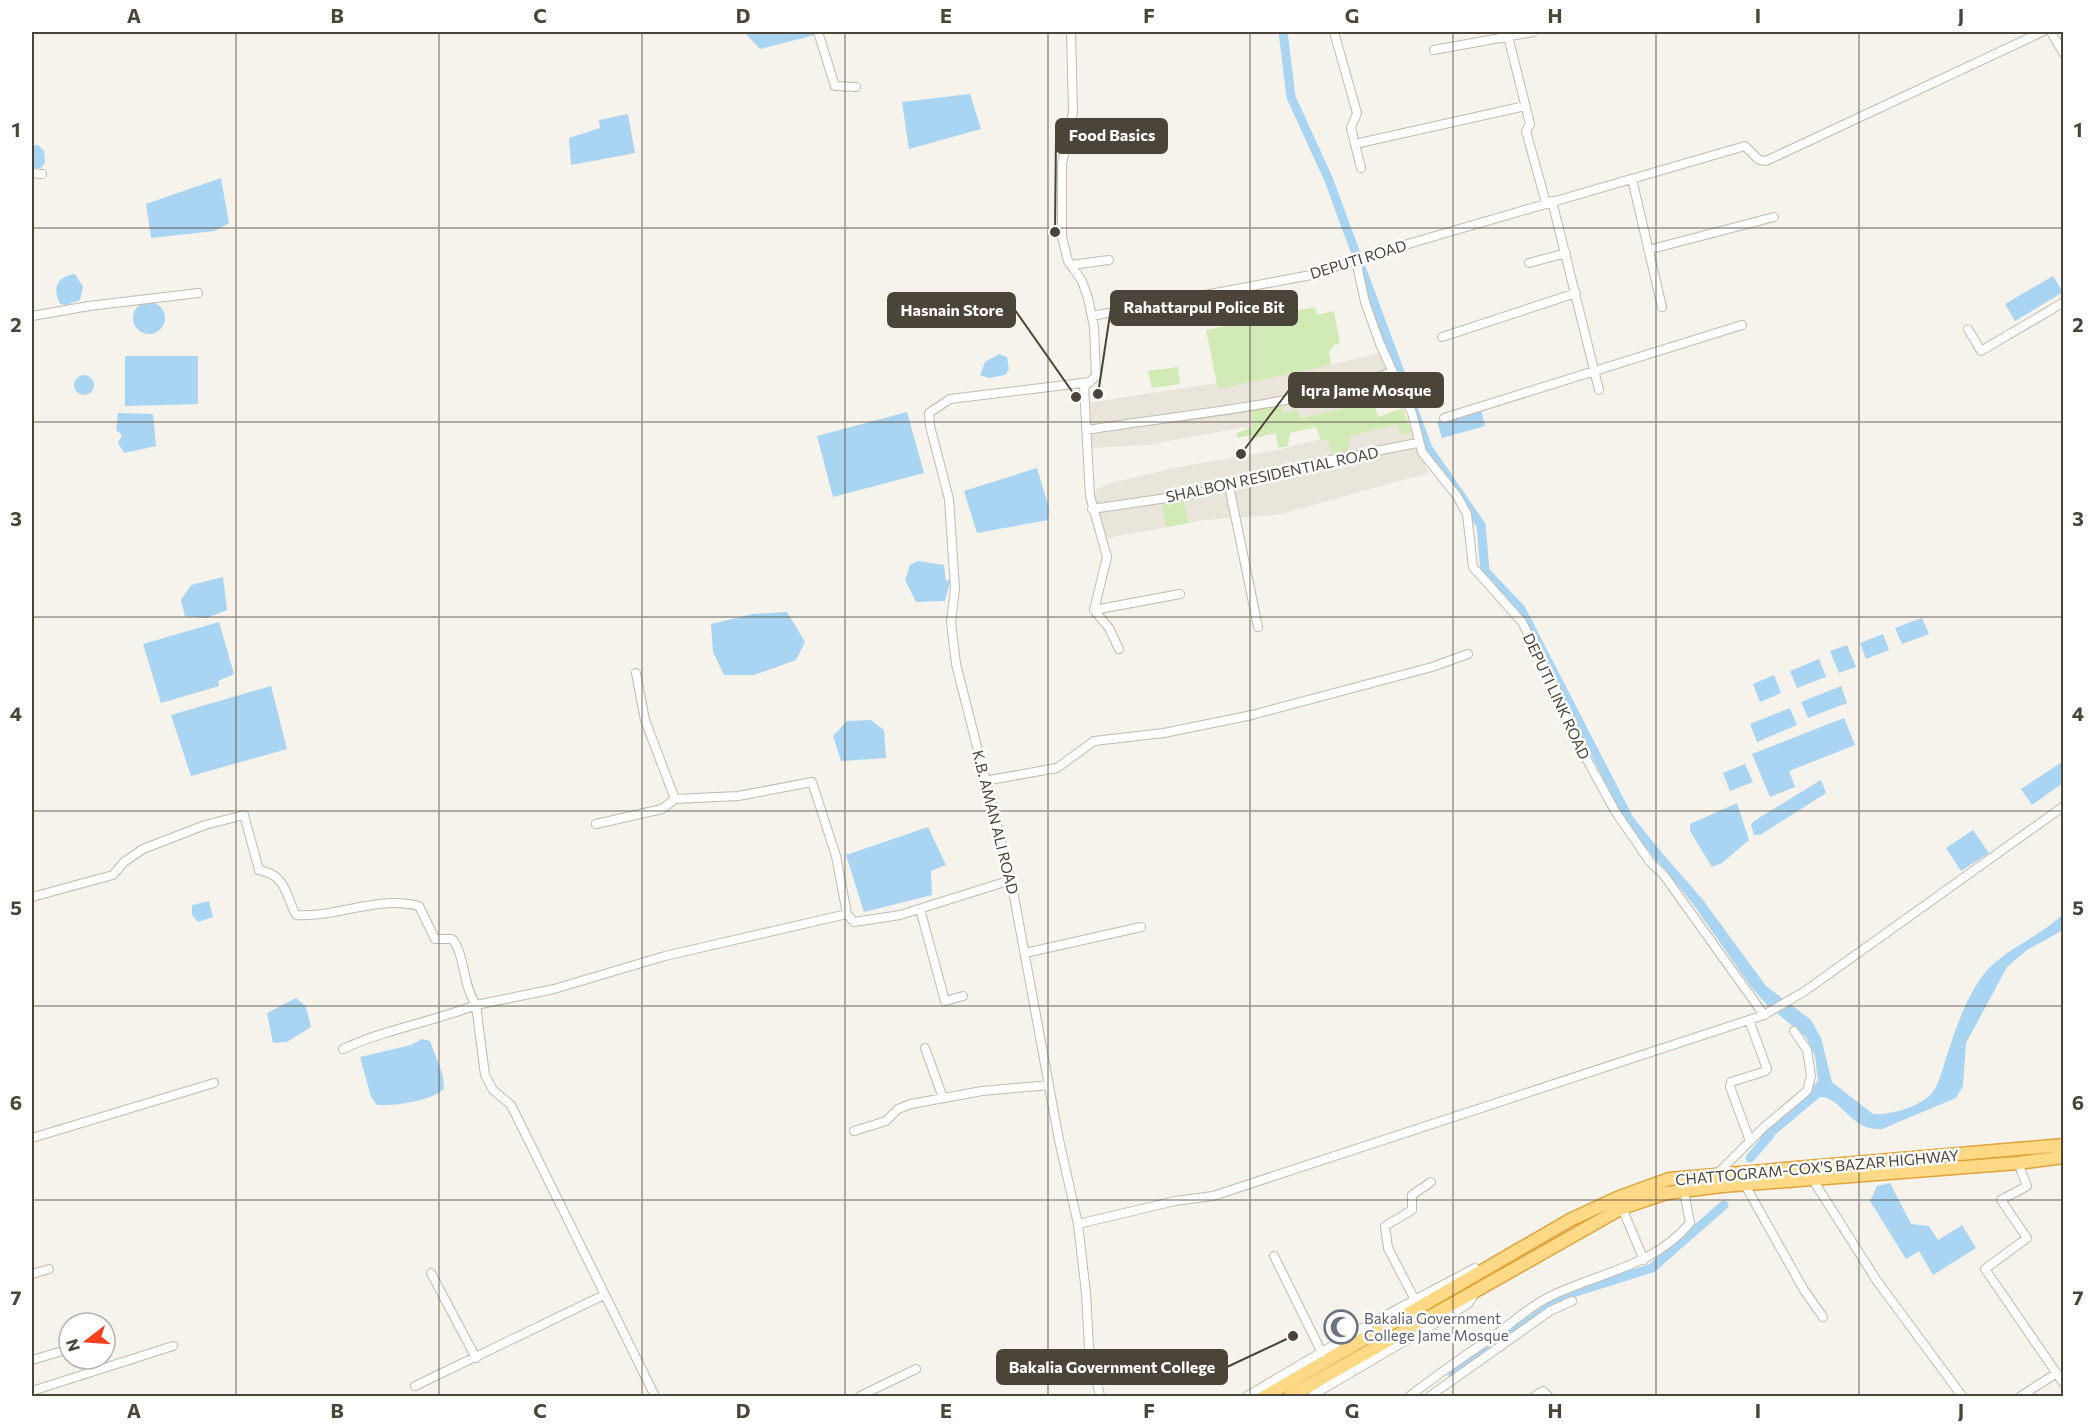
<svg xmlns="http://www.w3.org/2000/svg" width="2095" height="1428" viewBox="0 0 2095 1428" font-family="Commissioner,sans-serif">
  <style>
    .residential { fill: #eae5da }
    .green { fill: #d2eab5 }
    .water { fill: #a9d4f2 }
    .lines { fill: none; stroke-linecap: round; stroke-linejoin: round }
    .canal { stroke: #a9d4f2; stroke-width: 9 }
    .minor-casing { stroke: #c2bbae; stroke-width: 10 }
    .trunk-casing { stroke: #e0a43c; stroke-width: 15 }
    .minor { stroke: #fff; stroke-width: 8 }
    .trunk { stroke: #ffd985; stroke-width: 12 }
    .grid { fill: none; stroke: #4b4439; stroke-width: 1.5; stroke-opacity: 0.55 }
    .labels { text-anchor: middle; dominant-baseline: central; stroke-width: 5; stroke-linejoin: round; paint-order: stroke }
    .street-label { font-size: 15px; fill: #4b4439; stroke: #fff }
    .worship-label { font-size: 15px; fill: #5b616d; stroke: #fff; text-anchor: start }
    .leader { fill: none; stroke: #4b4439; stroke-width: 2 }
    .callout-dot { fill: #4b4439; stroke: #fff; stroke-width: 2 }
    .callout { fill: #4b4439; stroke: #4b4439; stroke-width: 2 }
    .callout-label { font-size: 16px; text-anchor: middle; font-weight: bold; fill: #fff }
    .neatline { fill: none; stroke: #4b4439; stroke-width: 2 }
    .grid-label { font-size: 20px; text-anchor: middle; font-weight: bold; fill: #4b4439 }
  </style>
  <rect width="100%" height="100%" fill="#f6f3ec"/>
  <path class="residential" d="M1380 353 1400 396 1351 408 1147 445 1091 448 1087 403 1331 365Z
    M1406 417 1428 473 1277 515 1205 520 1108 538 1102 526 1094 500 1096 489 1111 483 1174 468 1282 449Z"/>
  <path class="green" d="M1315 307 1317 315 1334 311 1340 344 1334 345 1329 352 1331 365 1218 389 1206 330Z
    M1178 367 1180 384 1152 388 1148 371Z
    M1374 402 1378 417 1403 408 1411 432 1402 435 1397 424 1350 436 1348 452 1332 455 1328 439 1321 441 1316 427 1290 433 1288 446 1278 448 1276 433 1252 439 1251 435 1237 438V433L1252 427V409L1280 403 1284 413 1297 410 1300 418Z
    M1183 500 1189 523 1166 527 1161 505Z"/>
  <path class="water" d="M744 32H816L815 35 760 49Z
    M970 94 981 129 909 149 902 102Z
    M628 114 635 153 571 165 569 138 600 128 599 120Z
    M38 145 44 151 45 163 41 168H32V146Z
    M221 178 229 223 215 231 151 238 146 204Z
    M75 274 83 287 80 300 66 305 60 304C52 288 57 276 75 274Z
    M2053 276 2063 292 2015 321 2005 304Z
    M133 318a16 16 0 1 1 32 0a16 16 0 1 1-32 0Z
    M999 354 1007 357 1009 369 1005 375 989 378 980 375 985 362Z
    M125 356H198V404L125 406Z
    M74 385a10 10 0 1 1 20 0a10 10 0 1 1-20 0Z
    M1481 410 1485 426 1442 438 1437 422Z
    M907 412 924 473 833 497 817 436Z
    M118 413 153 414 156 446 124 453 118 443 122 435 116 430Z
    M1037 468 1049 508 1048 520 977 533 964 491Z
    M918 561 944 565 946 581 951 579 945 601 916 602 905 580 910 565Z
    M223 577 227 610 207 618 185 616 181 600 191 585Z
    M787 612 805 642 796 660 754 675H724L713 652 711 624 753 614Z
    M1922 618 1929 634 1902 644 1895 628Z
    M219 622 234 674 218 681 219 686 161 703 143 644Z
    M1883 634 1889 650 1866 659 1860 643Z
    M1847 645 1856 667 1839 673 1830 651Z
    M1819 659 1826 677 1797 688 1790 671Z
    M1774 675 1781 693 1760 702 1753 684Z
    M271 686 287 749 191 776 171 715Z
    M1841 686 1847 703 1808 718 1801 702Z
    M1790 708 1797 725 1757 742 1750 724Z
    M1844 718 1855 745 1789 771 1795 787 1770 797 1752 754Z
    M871 720 884 730 886 758 841 761 833 736 847 721Z
    M2062 762 2063 783 2032 805 2021 789Z
    M1745 764 1753 782 1730 791 1723 773Z
    M1821 780 1826 793 1760 835H1754L1751 824 1754 821Z
    M1737 803 1749 840 1722 863 1712 867 1690 831V824Z
    M928 827 946 865 931 871 932 895 864 912 846 855Z
    M1973 830 1989 853 1961 871 1946 848Z
    M1656 846 1703 900 1766 986 1811 1020 1821 1038 1832 1082 1873 1114C1888 1116 1922 1106 1932 1093 1940 1083 1943 1066 1947 1055 1956 1028 1966 998 1983 975 2005 948 2039 938 2063 914V930L2027 950 2007 967 1966 1043 1963 1086 1956 1098 1882 1129C1851 1132 1842 1097 1820 1097L1764 1144H1760V1137L1818 1081 1815 1056 1806 1037 1768 1006 1751 987 1693 904 1651 853Z
    M209 901 213 917 198 922 192 915V905Z
    M296 998 306 1007 311 1027 287 1042 273 1043 267 1013Z
    M422 1039 430 1041 443 1076 444 1089C431 1101 395 1106 377 1105L371 1097 360 1057 411 1045Z
    M1890 1183 1911 1224 1929 1226 1938 1240 1962 1225 1976 1248 1933 1275 1919 1251 1906 1259 1870 1201 1877 1186Z"/>
  <g class="lines">
    <path class="canal" d="M1283 32 1291 97 1328 178 1428 448 1481 525 1485 571 1521 609 1629 819 1660 858
      M1750 1158 1770 1135
      M1453 1375 1566 1295 1652 1268 1724 1205"/>
    <defs>
      <path id="minor" d="M818 32 835 86 856 87
        M1071 32 1073 112 1062 164V237L1068 261 1082 281 1088 298 1094 327 1096 376 1084 387 1090 496 1107 557 1094 610 1180 594
        M1334 32 1357 113 1351 128 1361 168
        M1507 32 1530 124 1526 131 1546 203
        M2051 32 2064 54
        M1434 50 1533 32
        M1355 144 1525 106
        M32 173 42 174
        M1632 179 1662 307
        M1552 201 1599 390
        M1648 250 1774 217
        M1356 260 1365 302 1380 344 1412 413 1422 452 1457 496 1467 514 1473 567 1522 622 1560 697 1572 732 1615 811 1650 862 1663 874 1764 1015
        M1529 263 1566 253
        M1071 265 1109 260
        M32 316 89 306 198 293
        M1092 316 1311 275 1370 255 1745 146 1759 160 1766 161 2042 32
        M1968 329 1981 351 2064 302
        M1442 337 1576 293
        M1090 382 950 399 929 413 930 426 949 499 955 589 951 622 956 664 1011 880 1059 1140 1078 1224 1086 1293 1089 1347 1100 1396
        M1444 418 1742 325
        M1087 430C1189 413 1294 407 1392 372
        M1229 486 1258 627
        M1092 509 1194 494 1321 462 1417 443
        M1094 610 1109 628 1119 649
        M636 673 645 720 675 799 738 796 812 782 836 856 847 914
        M984 781 1057 768 1094 741 1164 733 1252 715 1432 667 1468 654
        M596 824 662 809 675 799
        M32 897 113 875 124 862 143 849 205 825 244 815 259 870C287 876 284 892 296 915 337 918 377 895 419 906L435 939H452C465 953 462 984 476 1005L554 989 665 956 847 914 854 922 900 915 1011 880
        M920 909 945 1001 963 996
        M1025 953 1141 927
        M1749 1020 1767 1069 1766 1071 1731 1082 1730 1087 1750 1141
        M925 1048 943 1098
        M343 1049C386 1029 432 1022 476 1005L485 1075 493 1090 511 1105 655 1396
        M854 1131 886 1121 898 1109 911 1104 982 1091 1049 1085
        M32 1138 214 1083
        M2018 1163 2027 1186 2001 1200 2027 1238 1985 1269 2064 1384
        M1717 1174 1763 1128 1807 1091 1811 1076 1807 1050 1794 1031
        M1813 1180 1877 1281 1962 1396
        M1745 1185 1804 1290 1823 1317
        M1622 1208 1644 1260
        M1078 1224 1175 1201 1213 1196 1764 1015 1805 991 2064 806
        M1274 1256 1322 1353
        M431 1273 476 1358
        M32 1274 49 1269
        M1415 1300 1388 1248 1385 1226 1412 1210V1195L1431 1182
        M32 1360 69 1349
        M415 1386 604 1295
        M32 1391 173 1346
        M860 1396 916 1369
        M1247 1396 1373 1322 1475 1268
        M1311 1396 1468 1304 1475 1293
        M1410 1396C1436 1375 1463 1357 1491 1338 1512 1324 1526 1308 1551 1296 1598 1273 1655 1266 1690 1223L1684 1191
        M1430 1396 1550 1311 1572 1301
        M1535 1396 1543 1391 1548 1396
        M2021 1396 2057 1373"/>
      <path id="trunk" d="M1266 1396 1570 1220 1617 1198 1669 1179 2064 1145
        M1290 1396 1622 1208 1667 1193 1722 1186 2018 1163 2064 1157"/>
    </defs>
    <use href="#minor" class="minor-casing"/>
    <use href="#trunk" class="trunk-casing"/>
    <use href="#minor" class="minor"/>
    <use href="#trunk" class="trunk"/>
  </g>
  <path class="grid" d="M236 32V1396M439 32V1396M642 32V1396M845 32V1396M1048 32V1396M1250 32V1396M1453 32V1396M1656 32V1396M1859 32V1396M32 228H2064M32 422H2064M32 617H2064M32 811H2064M32 1006H2064M32 1200H2064"/>
  <defs>
    <symbol id="mosque-ring" viewBox="-11 -11 22 22"><circle r="9.5" fill="#fff" stroke="#6b7280" stroke-width="1.5"/><path d="M3.5-4.9A6 6 0 1 0 3.5 4.9A5 5 0 1 1 3.5-4.9Z" fill="#6b7280"/></symbol>
  </defs>
  <g fill-rule="evenodd">
    <use href="#mosque-ring" x="1322" y="1308" width="38" height="38"/>
  </g>
  <g class="labels">
    <g class="street-label">
      <text transform="translate(1358 259) rotate(-17)">DEPUTI ROAD</text>
      <text transform="translate(1272 474) rotate(-12)">SHALBON RESIDENTIAL ROAD</text>
      <text transform="translate(1557 696) rotate(65)">DEPUTI LINK ROAD</text>
      <text transform="translate(996 822) rotate(76)">K.B. AMAN ALI ROAD</text>
      <text transform="translate(1817 1167) rotate(-5)">CHATTOGRAM-COX'S BAZAR HIGHWAY</text>
    </g>
    <g class="worship-label">
      <text x="1364" y="1318">Bakalia Government<tspan x="1364" dy="17">College Jame Mosque</tspan></text>
    </g>
  </g>
  <path class="leader" d="M1055 232L1056 136M1098 394L1111 308M1076 397L1015 310M1241 454L1289 390M1293 1336L1227 1367"/>
  <g class="callout-dot">
    <circle cx="1055" cy="232" r="6"/>
    <circle cx="1098" cy="394" r="6"/>
    <circle cx="1076" cy="397" r="6"/>
    <circle cx="1241" cy="454" r="6"/>
    <circle cx="1293" cy="1336" r="6"/>
  </g>
  <g class="callout">
    <rect x="1056" y="119" width="111" height="34" rx="6"/>
    <rect x="1111" y="291" width="186" height="34" rx="6"/>
    <rect x="888" y="293" width="127" height="34" rx="6"/>
    <rect x="1289" y="373" width="154" height="34" rx="6"/>
    <rect x="997" y="1350" width="230" height="34" rx="6"/>
  </g>
  <g class="callout-label">
    <text x="1112" y="141">Food Basics</text>
    <text x="1204" y="313">Rahattarpul Police Bit</text>
    <text x="952" y="316">Hasnain Store</text>
    <text x="1366" y="396">Iqra Jame Mosque</text>
    <text x="1112" y="1373">Bakalia Government College</text>
  </g>
  <rect width="2095" height="1428" fill="none" stroke="#ffffff" stroke-width="66"/>
  <g transform="translate(87 1341) rotate(253)"><circle r="28" fill="#ffffff" stroke="#b7b4b0" stroke-width="1.5"/>
  <path d="M0-4.5L10 22L0 15L-10 22Z" fill="#fc3f1d"/>
  <text y="-9" font-size="16" font-weight="bold" text-anchor="middle" fill="#4b4439">N</text>
  </g>
  <rect x="33" y="33" width="2029" height="1362" class="neatline"/>
  <g class="grid-label">
    <text x="134" y="23">A</text>
    <text x="337" y="23">B</text>
    <text x="540" y="23">C</text>
    <text x="743" y="23">D</text>
    <text x="946" y="23">E</text>
    <text x="1149" y="23">F</text>
    <text x="1352" y="23">G</text>
    <text x="1555" y="23">H</text>
    <text x="1758" y="23">I</text>
    <text x="1961" y="23">J</text>
    <text x="16" y="137">1</text>
    <text x="2078" y="137">1</text>
    <text x="16" y="332">2</text>
    <text x="2078" y="332">2</text>
    <text x="16" y="526">3</text>
    <text x="2078" y="526">3</text>
    <text x="16" y="721">4</text>
    <text x="2078" y="721">4</text>
    <text x="16" y="915">5</text>
    <text x="2078" y="915">5</text>
    <text x="16" y="1110">6</text>
    <text x="2078" y="1110">6</text>
    <text x="16" y="1305">7</text>
    <text x="2078" y="1305">7</text>
    <text x="134" y="1418">A</text>
    <text x="337" y="1418">B</text>
    <text x="540" y="1418">C</text>
    <text x="743" y="1418">D</text>
    <text x="946" y="1418">E</text>
    <text x="1149" y="1418">F</text>
    <text x="1352" y="1418">G</text>
    <text x="1555" y="1418">H</text>
    <text x="1758" y="1418">I</text>
    <text x="1961" y="1418">J</text>
  </g>
</svg>
